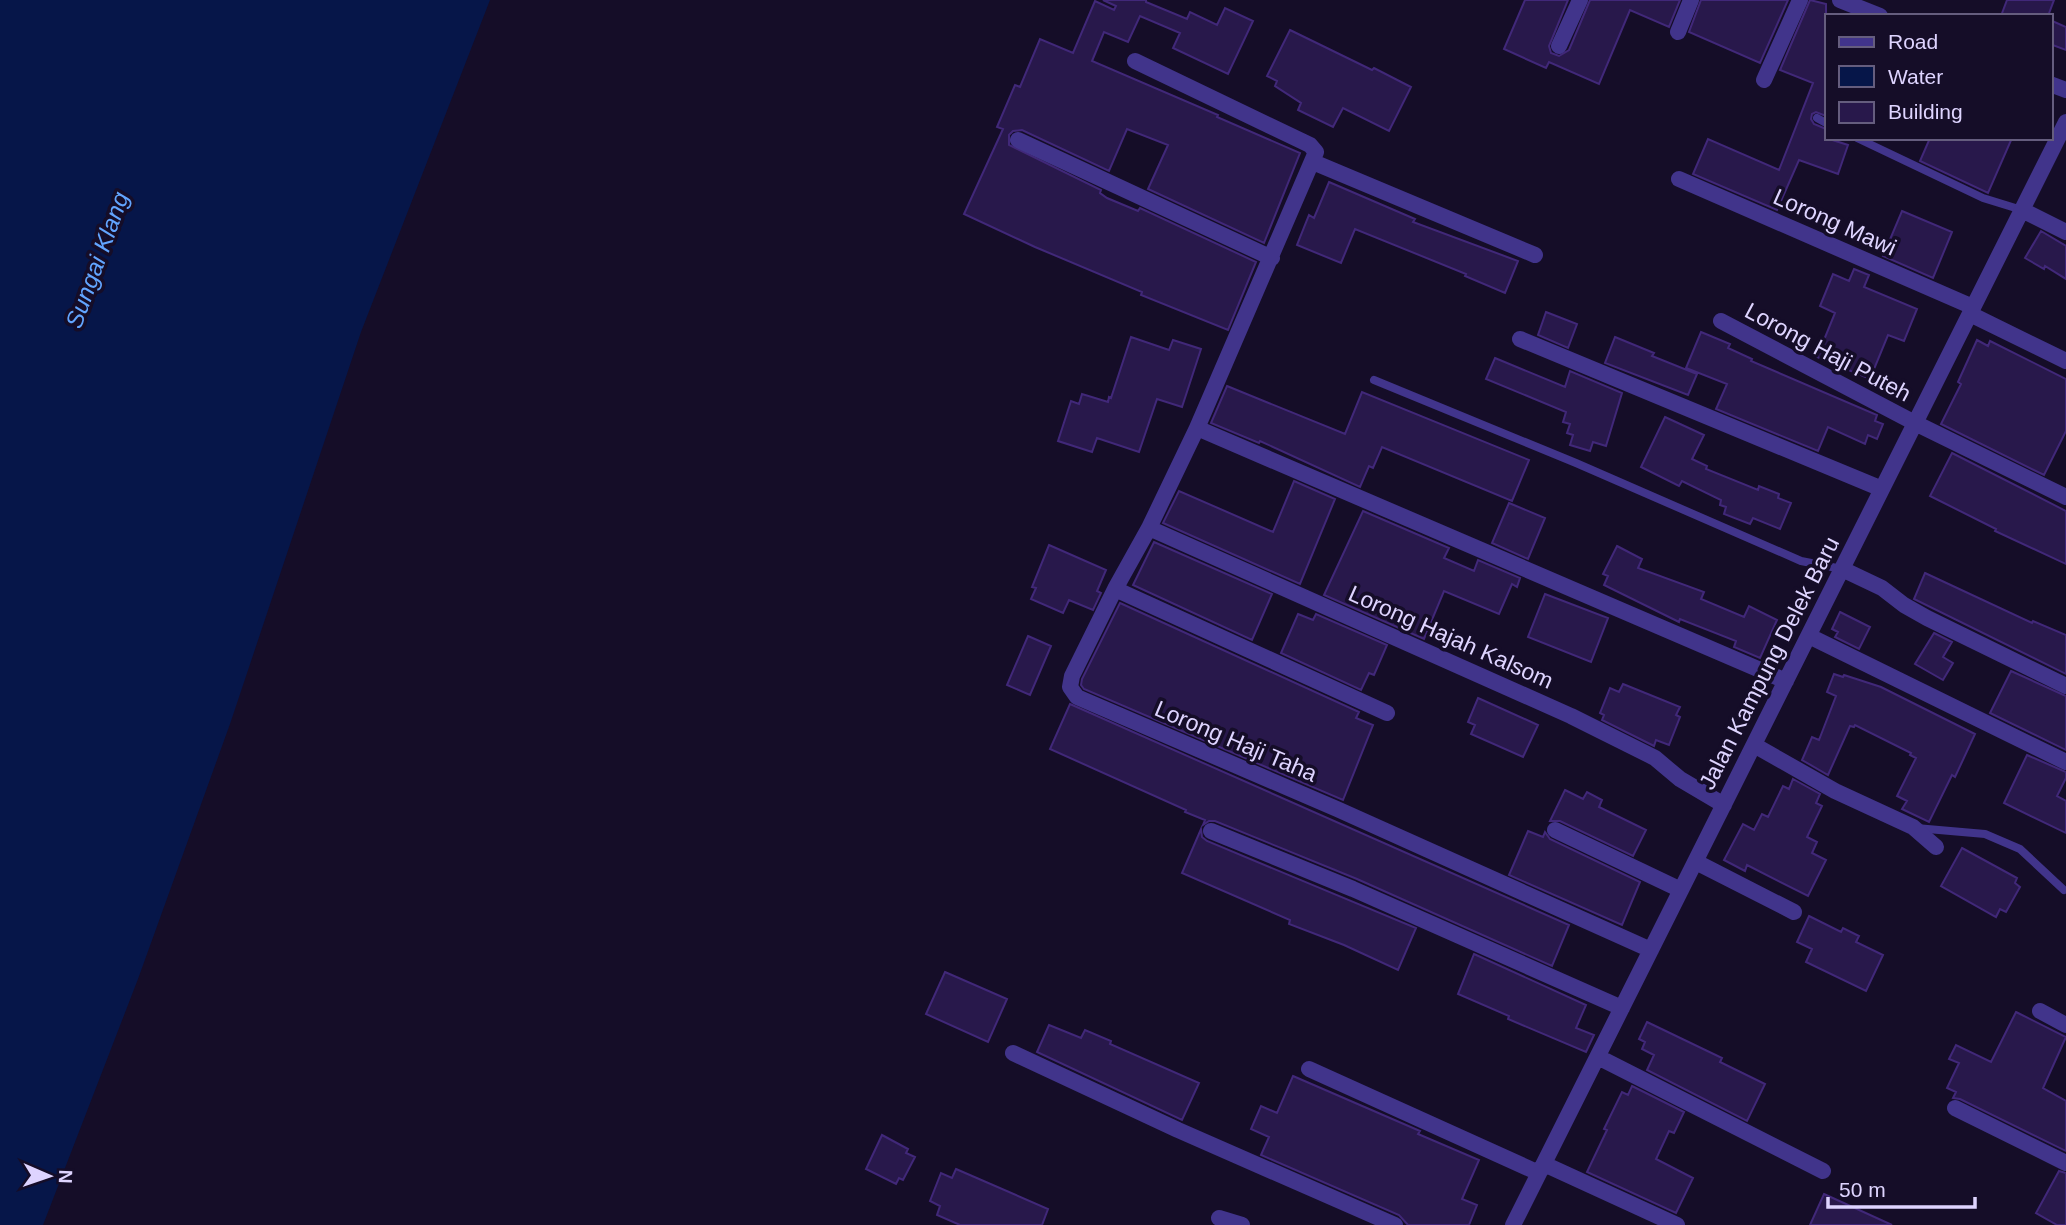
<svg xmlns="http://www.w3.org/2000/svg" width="2066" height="1225" viewBox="0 0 2066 1225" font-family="Helvetica,sans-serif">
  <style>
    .water { fill: #061649 }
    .building { fill: #28184b; stroke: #412879; stroke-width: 2 }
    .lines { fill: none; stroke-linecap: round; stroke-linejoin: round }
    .lane { stroke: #41348b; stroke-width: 8 }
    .street { stroke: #41348b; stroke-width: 16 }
    .labels { text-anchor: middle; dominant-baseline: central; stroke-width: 7; stroke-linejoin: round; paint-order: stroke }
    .street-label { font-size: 23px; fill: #ded4ff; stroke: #150d28 }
    .water-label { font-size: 24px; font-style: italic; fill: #62a5ff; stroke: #150d28 }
  </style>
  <rect width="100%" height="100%" fill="#150d28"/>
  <path class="water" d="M0 0H490L361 332 230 724 138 979 43 1225H0Z"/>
  <path class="building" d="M1103 0H1146V2L1187 19 1190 12 1217 25 1225 8 1253 21 1228 74 1173 48 1180 33 1140 16 1128 42 1104 32 1092 61 1218 115 1217 117 1300 153 1264 243 1148 189 1168 145 1127 129 1109 171 1022 130 1013 131 1009 135V145L1101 190 1100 193 1107 198 1138 211 1140 208 1256 262 1228 330 1141 295 1142 292 1035 247 964 214 1003 129 997 127 1015 85 1020 87 1040 39 1073 53 1095 1 1114 10 1116 6Z
    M1525 0H1568L1549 46 1551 53 1559 56 1569 50 1590 0H1680L1669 27 1630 10 1599 84 1549 62 1546 68 1504 49Z
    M1701 0H1788L1760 63 1689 32Z
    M1810 0 1826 4V116L1816 112 1812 114 1811 119 1814 124 1826 129V138L1848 145 1838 174 1799 160 1777 210 1693 174 1708 139 1779 170 1813 83 1780 70Z
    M2007 0H2054L2048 16H2001Z
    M2050 20 2066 27V50L2050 44Z
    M1290 30 1372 70 1374 68 1411 87 1389 131 1343 108 1333 127 1298 110 1301 103 1275 86 1277 81 1267 76Z
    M1930 138H2012L1988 193 1920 161Z
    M1329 182 1415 219 1413 222 1518 261 1505 293 1465 276 1466 274 1355 229 1341 263 1297 245 1309 215 1314 218Z
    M1902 211 1952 232 1933 278 1883 256Z
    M2041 231 2066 246V279L2045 266 2044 269 2025 258Z
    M1854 269 1869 275 1864 287 1917 309 1904 341 1888 335 1870 379 1817 357 1835 313 1820 306 1833 274 1849 281Z
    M1546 312 1577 324 1568 348 1538 335Z
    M1701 332 1730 344 1728 348 1752 359 1751 361 1877 415 1875 421 1883 424 1877 439 1868 435 1865 444 1828 427 1818 451 1716 409 1727 384 1686 368Z
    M1131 337 1169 350 1173 340 1201 349 1182 407 1157 399 1139 452 1097 438 1092 452 1058 441 1071 401 1079 404 1082 394 1108 402 1109 397 1111 398Z
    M1615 337 1654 353 1652 356 1697 374 1688 395 1605 363Z
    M1977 340 1988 346 1990 341 2066 379V431L2044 475 1941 424 1961 384 1958 382Z
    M1495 358 1565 387 1570 371 1622 393 1606 446 1593 442 1590 451 1570 445 1573 435 1567 433 1570 424 1563 422 1566 412 1486 379Z
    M1227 386 1345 434 1362 392 1529 460 1512 501 1382 447 1373 468 1369 466 1360 487 1260 441 1259 443 1211 423Z
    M1665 417 1704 435 1692 459 1707 466 1706 469 1758 490 1759 486 1779 494 1778 498 1791 503 1780 529 1753 518 1750 524 1724 514 1726 507 1720 505 1721 500 1682 481 1679 486 1641 467Z
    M1952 453 2066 511V564L1995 531 1996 529 1930 496Z
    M1294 481 1335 499 1300 584 1163 523 1179 491 1273 532Z
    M1509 503 1545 518 1528 559 1492 543Z
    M1363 511 1449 548 1444 558 1474 571 1478 560 1520 578 1517 587 1512 584 1499 614 1444 591 1424 639 1324 595Z
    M1154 542 1272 594 1252 640 1133 585Z
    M1049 545 1106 570 1097 591 1101 593 1093 610 1069 600 1063 613 1031 599 1036 588 1032 587Z
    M1617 546 1642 559 1638 568 1704 592 1701 599 1744 617 1749 606 1777 620 1760 658 1734 647 1736 641 1680 619 1679 622 1604 585 1608 576 1603 574Z
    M1925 573 2032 623 2033 621 2066 635V674L1914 599Z
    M1545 594 1608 618 1591 662 1528 637Z
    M1120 603 1359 712 1356 718 1373 725 1343 800 1084 689 1081 685 1082 679Z
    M1840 612 1870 627 1859 649 1835 637 1838 632 1832 629Z
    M1298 614 1313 620 1316 614 1387 645 1374 675 1369 673 1361 690 1281 653Z
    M1934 633 1952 642 1943 657 1953 663 1943 680 1915 664Z
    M1028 636 1051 646 1030 695 1007 685Z
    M2011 671 2066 696V750L1990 713Z
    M1834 674 1843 677 1844 675 1881 687 1975 734 1955 777 1952 775 1929 822 1902 809 1907 801 1897 796 1916 758 1910 755 1911 753 1855 725 1854 727 1850 726 1828 775 1802 760 1812 737 1819 740 1836 696 1827 692Z
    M1623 684 1680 707 1676 715 1680 717 1669 745 1656 740 1654 746 1602 720 1604 715 1600 713 1610 688 1619 692Z
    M1478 698 1538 725 1523 757 1471 734 1475 725 1468 722Z
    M1070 704 1569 925 1552 966 1357 879 1215 821H1209L1203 825 1205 820 1185 812 1186 810 1050 749Z
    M2027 755 2066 772V778L2057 796 2066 801V833L2004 803Z
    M1793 779 1820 794 1816 803 1822 806 1807 837 1817 842 1812 853 1826 860 1808 896 1747 865 1745 871 1724 860 1743 824 1754 830 1762 814 1768 817 1783 786 1789 789Z
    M1565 790 1583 799 1587 792 1602 800 1599 807 1646 830 1633 856 1560 821H1550Z
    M1201 829 1202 837 1207 841 1416 928 1398 970 1344 945 1289 924 1290 920 1182 873Z
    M1528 831 1543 837 1545 832 1550 839 1640 882 1622 925 1509 875Z
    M1962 848 2017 878 2015 883 2020 887 2006 912 2000 909 1996 917 1941 886Z
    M1809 916 1841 932 1843 928 1859 936 1856 942 1883 955 1866 991 1806 962 1812 949 1797 942Z
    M1474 954 1586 1005 1576 1028 1594 1035 1586 1052 1508 1019 1509 1016 1458 994Z
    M945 972 1007 999 988 1042 926 1014Z
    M2016 1012 2066 1037 2043 1088 2066 1101V1151L1960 1099 1953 1098 1956 1092 1947 1088 1959 1063 1949 1059 1956 1045 1991 1062Z
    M1647 1022 1722 1058 1720 1062 1765 1084 1747 1121 1647 1070 1654 1055 1642 1049 1645 1042 1639 1039Z
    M1049 1025 1081 1038 1085 1030 1111 1041 1110 1044 1199 1083 1182 1120 1037 1052Z
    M1293 1076 1420 1131 1418 1134 1479 1160 1462 1199 1477 1205 1469 1225H1408L1399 1215 1261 1155 1269 1137 1251 1129 1261 1106 1277 1113Z
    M1632 1086 1684 1112 1674 1133 1669 1131 1656 1159 1693 1178 1676 1213 1587 1172 1607 1130 1604 1129 1622 1092 1628 1095Z
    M882 1135 908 1149 906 1153 915 1157 903 1180 899 1178 896 1184 866 1169Z
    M956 1169 1048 1209 1042 1225H960L937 1215 940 1206 930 1201 941 1173 952 1178Z
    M2059 1171 2066 1173V1225H2057L2036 1213Z
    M1824 1194 1892 1225H1810Z"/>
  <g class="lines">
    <path class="lane" d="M1817 118 1826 123
      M1857 138 1983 198 2022 210
      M1374 380 1576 463 1801 561 1842 569
      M1916 828 1985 834 2020 849 2064 890"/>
    <path class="street" d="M1840 0 1880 16
      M1678 32 1691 0
      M1559 46 1580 0
      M1135 61 1310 145 1316 152 1197 428 1149 528 1115 589 1072 676 1070 687 1077 697 1337 809 1651 950
      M1764 80 1800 0
      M2050 84 2066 90
      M1018 140 1272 258
      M1313 162 1535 255
      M1679 179 1973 307
      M2022 210 2066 232
      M1970 314 2066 361
      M1721 321 1915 423 2066 497
      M1520 339 1882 489
      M1197 428 1786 681
      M1149 528 1571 716 1655 758 1680 779 1724 805
      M1842 569 1882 588 1904 605 1927 618 2066 686
      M1115 589 1387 713
      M1809 636 2066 762
      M1754 745 1835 791 1913 827 1936 847
      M1555 830 1681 890
      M1211 831 1353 889 1622 1008
      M1696 862 1794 912
      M2040 1011 2066 1025
      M1013 1053 1178 1130 1395 1225
      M1598 1057 1823 1171
      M1309 1069 1539 1173
      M1955 1108 2066 1163
      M1544 1164 1677 1225
      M1219 1218 1242 1225
      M1513 1225 2066 122"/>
  </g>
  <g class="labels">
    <g class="street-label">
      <text transform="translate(1835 222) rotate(24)">Lorong Mawi</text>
      <text transform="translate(1828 352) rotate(28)">Lorong Haji Puteh</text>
      <text transform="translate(1451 637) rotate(24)">Lorong Hajah Kalsom</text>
      <text transform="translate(1769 663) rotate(-63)">Jalan Kampung Delek Baru</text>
      <text transform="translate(1236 741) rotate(23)">Lorong Haji Taha</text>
    </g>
    <g class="water-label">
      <text transform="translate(97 260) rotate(-70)">Sungai Klang</text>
    </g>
  </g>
  <rect x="1825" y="14" width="228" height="126" fill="#150d28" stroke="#655d7e" stroke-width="2"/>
  <rect x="1839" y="37" width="35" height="10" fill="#41348b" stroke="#655d7e" stroke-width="2"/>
  <text x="1888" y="49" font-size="21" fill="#ded4ff">Road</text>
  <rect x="1839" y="66" width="35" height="21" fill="#061649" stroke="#655d7e" stroke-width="2"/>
  <text x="1888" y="84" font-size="21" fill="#ded4ff">Water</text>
  <rect x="1839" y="102" width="35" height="21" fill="#28184b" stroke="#655d7e" stroke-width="2"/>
  <text x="1888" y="119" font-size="21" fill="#ded4ff">Building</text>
  <g transform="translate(49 1176) rotate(92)" stroke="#150d28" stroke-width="5" paint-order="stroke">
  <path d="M0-5L12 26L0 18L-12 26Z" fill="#ded4ff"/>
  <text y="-10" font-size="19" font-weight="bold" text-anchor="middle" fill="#ded4ff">N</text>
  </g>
  <path d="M1828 1197v10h147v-10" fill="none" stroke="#ded4ff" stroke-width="3.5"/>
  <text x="1839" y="1197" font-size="21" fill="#ded4ff" stroke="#150d28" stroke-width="5" paint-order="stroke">50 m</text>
</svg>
